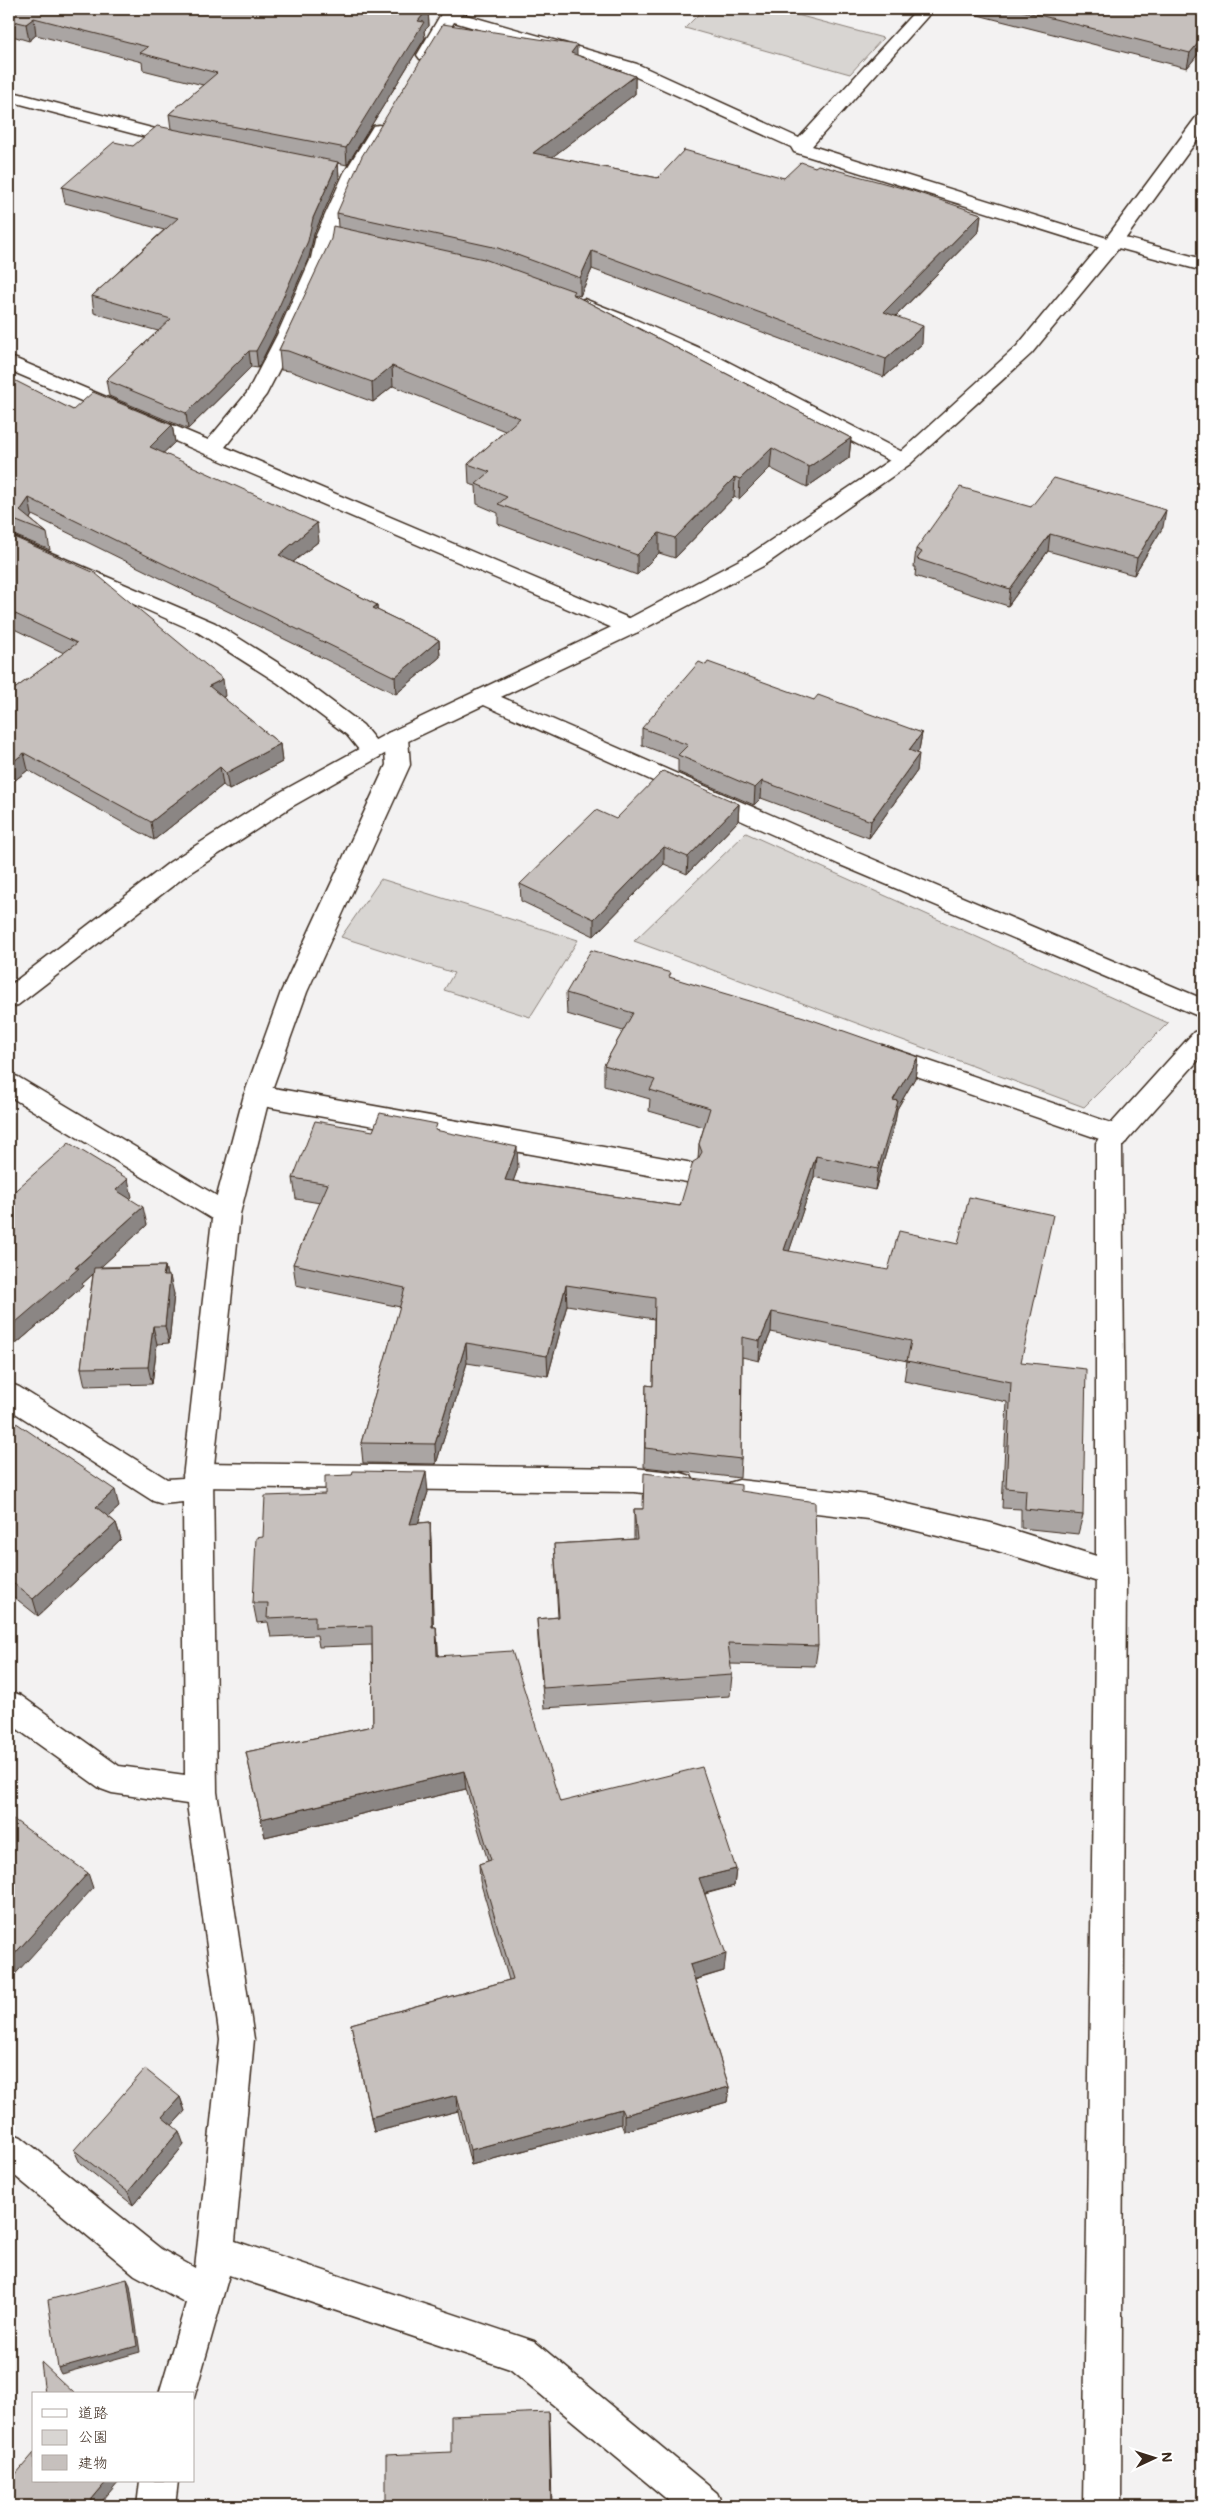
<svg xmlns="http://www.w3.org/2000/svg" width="1212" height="2515" viewBox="0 0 1212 2515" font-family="Mali,'Klee One',sans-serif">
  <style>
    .green { fill: #d8d5d2; stroke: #8a8078 }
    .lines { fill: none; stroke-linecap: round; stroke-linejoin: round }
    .service-casing { stroke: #3b2a1e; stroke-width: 3 }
    .minor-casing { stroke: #3b2a1e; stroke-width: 3 }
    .tertiary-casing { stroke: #3b2a1e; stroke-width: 3 }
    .service { fill: #fff; fill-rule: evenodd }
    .minor { fill: #fff; fill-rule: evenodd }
    .tertiary { fill: #fff; fill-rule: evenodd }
    .wall { fill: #aaa5a3; stroke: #3b2a1e }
    .shaded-wall { fill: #8b8684; stroke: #3b2a1e }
    .building { fill: #c6c0bd; stroke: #3b2a1e }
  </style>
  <rect width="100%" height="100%" fill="#f3f2f2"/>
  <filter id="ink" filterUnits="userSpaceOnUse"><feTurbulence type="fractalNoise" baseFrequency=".02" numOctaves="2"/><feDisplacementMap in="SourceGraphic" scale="10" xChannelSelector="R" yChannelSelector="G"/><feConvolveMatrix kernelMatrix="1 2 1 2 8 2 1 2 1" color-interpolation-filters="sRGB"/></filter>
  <g filter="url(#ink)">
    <path class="green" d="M704 9H775L883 38 850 74 685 28Z
      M746 833 1168 1023 1084 1107 634 941Z
      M381 879 578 940 530 1017 444 990 454 973 341 937Z"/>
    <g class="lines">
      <defs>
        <path id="service" d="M882 1045 1126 1128 1130 1135 1126 1142 1117 1145 873 1061 869 1054 873 1047Z
          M257 1085 687 1162 696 1165 700 1172 696 1179 687 1182 257 1105 248 1102 244 1095 248 1088Z
          M198 1463 634 1468 681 1473 691 1476 696 1485 691 1494 681 1497 634 1492 198 1487 188 1484 183 1475 188 1466Z
          M739 1480 868 1495 991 1523 1122 1564 1126 1573 1122 1582 1111 1586 991 1549 868 1519 739 1504 729 1501 724 1492 729 1483Z"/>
        <path id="minor" d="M444 9H461L459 13 637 64 799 138 917 9H934L812 146 1107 238 1114 235 1203 259V271L1118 248 1111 251 1104 249 794 152 791 147 625 72 454 22 432 59H420L417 55Z
          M9 91 190 138 193 142 190 146 184 147 9 101Z
          M379 125 385 126 388 130 362 173 336 232 374 240 377 244 374 248 367 250 333 242 331 258 297 335 266 395 225 447 638 622 641 627 638 632 630 634 622 632 9 370V357L16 359 208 440 247 393 277 335 311 258 316 235 344 173 373 126Z
          M584 299 632 318 713 354 910 456 913 460 910 464 903 466 896 464 699 363 577 309 574 305 577 301Z
          M9 535 215 623 294 673 363 725 384 751 380 756 372 759 364 756 347 735 278 683 199 633 9 549Z
          M483 689 856 852 1203 999V1018L838 864 475 701 472 696 475 691Z
          M396 730 404 733 408 738 410 765 307 992 270 1095 240 1214 213 1475 217 1792 254 2039 235 2241 534 2341 717 2493 723 2506H675L510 2369 229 2275 194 2398V2394H159L186 2303 135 2275 9 2171V2132L21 2137 161 2249 195 2268 220 2039 187 1804 112 1793 101 1789 9 1723V1691L20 1695 119 1766 185 1775 183 1502 163 1504 153 1501 9 1409V1383L19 1387 167 1479 183 1478 212 1219 9 1096V1074L18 1077 217 1196 244 1095 281 992 386 765 384 738 388 733Z
          M1203 1030V1055L1122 1146 1126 1573 1121 2506H1083L1096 1573V1143L1100 1136 1194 1032Z
          M140 2481H178L175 2506H137Z"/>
        <path id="tertiary" d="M1203 115V132L1118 249 1031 354 910 464 765 565 638 632 404 743 291 807 188 874 18 1005 9 1008V986L170 862 275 795 388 733 622 622 749 555 896 456 1017 346 1104 241 1197 116Z"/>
      </defs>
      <use href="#service" class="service-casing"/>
      <use href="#minor" class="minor-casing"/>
      <use href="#tertiary" class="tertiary-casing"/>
      <use href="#service" class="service"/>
      <use href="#minor" class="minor"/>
      <use href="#tertiary" class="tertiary"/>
    </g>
    <path class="wall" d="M9 9H428L429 26 424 31 425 38 347 165 338 163 339 178 314 234 309 257 275 334 258 368 251 367 188 429 109 396 106 380 158 331 94 313 92 296 164 230 65 203 62 187 133 146 171 129 169 114 203 85 143 70 142 62 36 35 29 41 9 35Z
      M954 9H1203V48L1187 68Z
      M577 55 635 76V94L552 157 658 178H784L815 167 981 214 979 231 896 316 922 344 884 377 592 269 580 296 574 294V295L851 438 849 458 807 487 770 468 739 499 734 497 675 558 659 553 637 575 498 524V513L477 504 476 486 469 484 468 464 505 431 393 386 373 402 290 371 281 370 279 350 338 227 337 213Z
      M9 379 73 410 172 425 175 442 163 453 319 541 293 562 377 605V610L439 640 440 657 396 694 32 515 30 519 47 533 50 550 9 533Z
      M1031 507 1163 527 1134 575 1048 551 1008 606 915 576 916 567H914L916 549Z
      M9 535 225 696 223 698 280 744 282 762 229 790 223 785 154 840 28 770 9 785V693L64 653 12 628V626L9 625Z
      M814 700 922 733 919 750 917 753V771L869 838 761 798 754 805 678 772V759L642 745V728Z
      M739 804 738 821 687 874 664 864 594 936 521 901 520 884 616 819Z
      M671 978 918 1057 915 1078 897 1109 895 1122 875 1190 814 1177 789 1251 1021 1362 1083 1515 1078 1534 1021 1528V1509L1002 1508 1007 1402 904 1381 907 1361 771 1332 759 1361 742 1357 741 1459 740 1478 644 1467 646 1385 653 1386 654 1319 567 1305 548 1376 467 1363 436 1464 363 1463 361 1443 400 1307 296 1285 293 1264 320 1203 296 1199 293 1178 438 1131 518 1168 513 1181 680 1206 698 1159 699 1144 704 1127 649 1111 650 1099 604 1086V1065L623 1031 567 1014 566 993Z
      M9 1196 132 1197 130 1199 147 1225 100 1267 165 1266 167 1276 174 1294 169 1343 157 1344 152 1384 85 1386 81 1368 93 1274 82 1284 83 1286 9 1350Z
      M9 1418 119 1507 108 1516 116 1523 121 1539 38 1616 9 1593Z
      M741 1491 818 1646 815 1666 730 1664 732 1675 730 1696 544 1708 538 1639 537 1619 558 1617 554 1544 634 1539V1509H643Z
      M428 1492 418 1523 430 1522 431 1542 433 1627H436L438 1656 560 1802 736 1869 734 1886 705 1894 724 1971 695 1980 729 2087 727 2102 624 2131 621 2124 471 2165 458 2111 374 2132 351 2024 509 1980 480 1881 479 1864 488 1861 466 1789 265 1837 246 1752 373 1726 372 1645 319 1647 317 1635 271 1637 268 1622 257 1623 253 1603 263 1537 325 1494Z
      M180 2097 185 2111 172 2125 184 2145 133 2205 80 2163 74 2150Z"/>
    <path class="shaded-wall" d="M428 9 429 26 424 31 425 38 347 165 346 148 418 21Z
      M34 18 36 35 29 41 26 24Z
      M1203 37V48L1187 68 1190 53Z
      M577 45V62L571 53Z
      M635 76V94L534 171 533 153Z
      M338 162 339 178 314 234 309 257 275 334 258 368 256 351 313 218Z
      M981 214 979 231 882 330 884 312Z
      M592 251V269L580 296V278Z
      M923 326 922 344 884 377 886 359Z
      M249 351 251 367 188 429 186 413Z
      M392 366 393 386 373 402 372 382Z
      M172 425 175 442 152 464 150 447Z
      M851 438 849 458 807 487 809 467Z
      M772 448 770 468 739 499 740 479Z
      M735 477 734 497 675 558V538Z
      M29 498 32 515 26 525 20 511Z
      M1166 510 1163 527 1134 575 1137 558Z
      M317 523 319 541 281 572 279 555Z
      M659 533V553L637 575V555Z
      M1050 534 1048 551 1008 606 1010 589Z
      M377 605 378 622 373 608Z
      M439 640 440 657 396 694 395 677Z
      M223 679 225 696 212 703 209 686Z
      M922 733 919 750 907 767 909 750Z
      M280 744 282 762 229 790 226 773Z
      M24 753 28 770 9 785V765Z
      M919 754 917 771 869 838 871 821Z
      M220 767 223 785 154 840 151 822Z
      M762 781 761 798 754 805 755 788Z
      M739 804 738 821 687 874 688 857Z
      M664 847V864L594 936V919Z
      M918 1057 915 1078 897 1109 895 1122 875 1190 878 1169 893 1100Z
      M517 1147 518 1168 506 1201 505 1180Z
      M816 1156 814 1177 783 1270 784 1250Z
      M128 1179 132 1197 120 1208 116 1190Z
      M143 1207 147 1225 82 1284 83 1286 9 1350V1328Z
      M165 1266 169 1284 163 1276Z
      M170 1276 174 1294 169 1343 165 1326Z
      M566 1285 567 1305 548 1376 547 1356Z
      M772 1312 771 1332 759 1361 760 1341Z
      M153 1326 157 1344 152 1384 148 1367Z
      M466 1343 467 1363 436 1464 435 1444Z
      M426 1472 428 1492 412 1543 410 1524Z
      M115 1490 119 1507 100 1524 96 1507Z
      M430 1522 431 1542 434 1646 432 1627Z
      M116 1523 121 1539 38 1616 33 1599Z
      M436 1627 438 1646 439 1675 437 1656Z
      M464 1771 466 1789 265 1837 261 1819Z
      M736 1869 734 1886 698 1895 699 1878Z
      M88 1873 93 1888 9 1981V1960Z
      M726 1954 724 1971 689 1981 690 1965Z
      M729 2087 727 2102 624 2131V2115Z
      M457 2095 458 2111 374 2132 371 2117Z
      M180 2097 185 2111 167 2131 162 2117Z
      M621 2109V2124L471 2165 470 2150Z
      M179 2131 184 2145 133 2205 128 2192Z
      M127 2279 130 2285 140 2352 61 2374 58 2368Z
      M549 2412 550 2426 552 2506H551Z
      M107 2481H119L98 2506H86Z"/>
    <path class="building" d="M9 9H428L418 21 424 22 346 148 169 114 217 73 140 53 148 47 34 18 26 24 9 20Z
      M1015 9H1203V37L1190 53Z
      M443 24 577 45 571 53 635 76 533 153 658 178 684 150 784 178 801 162 815 167 818 165 913 191 981 214 884 312 923 326 886 359 592 251 580 278 498 248 337 213 362 156Z
      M157 126 338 162 313 218 308 241 274 318 256 351H249L186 413 106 380 171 319 92 296 178 218 62 187 114 142 133 146Z
      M333 226 484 259 574 291 572 294 851 438 809 467 772 448 740 479 735 477 675 538 659 533 637 555 498 504 507 497 476 484 490 472 468 464 520 418 392 366 372 382 288 351 279 350 331 239Z
      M10 378 73 410 93 392 172 425 150 447 317 523 279 555 377 605 373 608 439 640 395 677 29 498 20 511 47 533 9 518V379Z
      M1054 478 1166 510 1137 558 1050 534 1010 589 917 559 922 552 916 549 960 487 1031 507Z
      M9 535 95 573 223 679 209 686 280 744 226 773 220 767 151 822 24 753 9 765V693L77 643 9 611 10 610 9 609Z
      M699 662 706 665 708 662 814 700 818 695 922 733 909 750 919 754 871 821 762 781 755 788 678 755 688 745 642 728Z
      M663 771 739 804 688 857 664 847 594 919 520 884 596 810 616 819Z
      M591 950 671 973 669 977 804 1017 918 1057 893 1100 898 1101 878 1169 816 1156 784 1250 888 1270 899 1231 958 1244 969 1197 1053 1215 1021 1362 1086 1369 1083 1515 1025 1509 1026 1490 1006 1488 1011 1382 907 1361 911 1341 772 1312 760 1341 742 1337 741 1459 645 1448 646 1385 653 1386 655 1298 566 1285 547 1356 466 1343 435 1444 361 1443 405 1288 293 1264 328 1184 293 1178 315 1121 373 1131 380 1113 437 1124 435 1130 517 1147 505 1180 680 1206 693 1162 698 1159 702 1152 699 1144 710 1108 650 1090 655 1080 604 1065 633 1013 566 993Z
      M69 1143 128 1179 116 1190 143 1207 75 1268H79L9 1328V1196Z
      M165 1266 163 1276H170L165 1326H153L148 1367 81 1368 94 1268Z
      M9 1418 115 1490 96 1507 116 1523 33 1599 9 1580Z
      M353 1471 426 1472 410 1524 430 1522 432 1627H436L437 1656 512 1651 560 1802 702 1767 736 1869 699 1878 726 1954 690 1965 729 2087 624 2115 621 2109 470 2150 457 2095 371 2117 351 2024 513 1979 479 1864 491 1860 464 1771 261 1819 246 1752 373 1726 372 1626 315 1628V1616L267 1618 268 1603H253L256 1538 263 1537 265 1496 325 1494V1476L352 1475Z
      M644 1473 741 1485V1491L815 1502 818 1646 728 1643 732 1675 543 1688 537 1619 559 1617 554 1544 637 1539 634 1509H643Z
      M13 1819 88 1873 9 1960V1824Z
      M145 2069 180 2097 162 2117 179 2131 128 2192 74 2150Z
      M127 2279 137 2346 58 2368 48 2300Z
      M41 2362 75 2394H45Z
      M549 2412 551 2506H386V2455L451 2452V2416Z
      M34 2453V2481H107L86 2506H9V2482Z"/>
  </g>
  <rect width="1212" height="2515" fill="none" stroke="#fff" stroke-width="30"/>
  <rect x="15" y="15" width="1182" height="2485" fill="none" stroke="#3b2a1e" stroke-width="2" filter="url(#ink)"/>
  <rect x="32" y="2392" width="162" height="90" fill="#ffffff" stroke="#b1aaa5"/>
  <rect x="42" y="2409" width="25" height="8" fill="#ffffff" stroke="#b1aaa5"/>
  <text x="78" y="2418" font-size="15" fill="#3b2a1e">道路</text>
  <rect x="42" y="2430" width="25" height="15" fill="#d8d5d2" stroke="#b1aaa5"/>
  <text x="78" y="2442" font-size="15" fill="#3b2a1e">公園</text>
  <rect x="42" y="2455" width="25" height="15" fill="#c6c0bd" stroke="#b1aaa5"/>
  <text x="78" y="2468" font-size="15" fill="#3b2a1e">建物</text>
  <g transform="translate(1154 2458) rotate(86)" stroke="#ffffff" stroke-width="4" paint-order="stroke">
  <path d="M0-4L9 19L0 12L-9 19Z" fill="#3b2a1e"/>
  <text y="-8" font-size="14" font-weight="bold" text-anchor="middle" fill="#3b2a1e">N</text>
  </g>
</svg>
